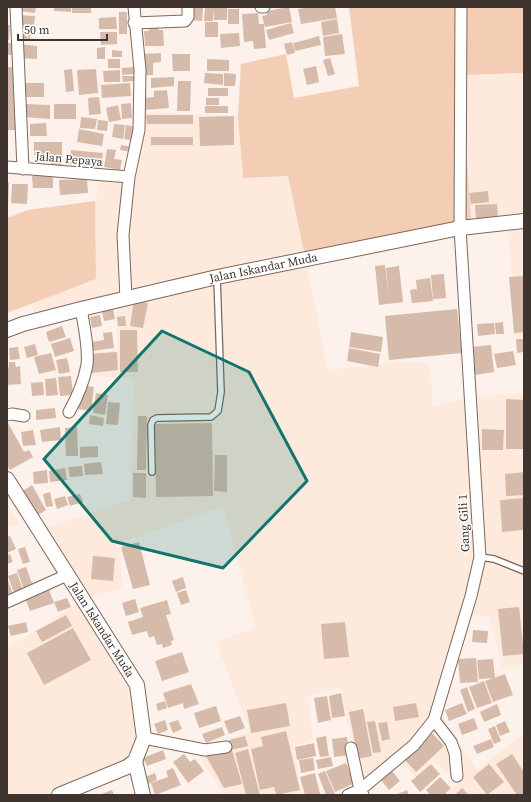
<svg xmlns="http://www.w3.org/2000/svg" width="531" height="802" viewBox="0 0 531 802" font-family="'Source Serif 4',serif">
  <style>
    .built { fill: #feeadc }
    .green { fill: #f3cdb4 }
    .building { fill: #d6bbab }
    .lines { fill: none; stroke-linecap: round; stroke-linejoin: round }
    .service-casing { stroke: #7e6758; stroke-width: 8 }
    .minor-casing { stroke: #7e6758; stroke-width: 13 }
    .tertiary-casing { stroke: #7e6758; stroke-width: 16 }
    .service { stroke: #fff; stroke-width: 5.5 }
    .minor { stroke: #fff; stroke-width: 11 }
    .tertiary { stroke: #fff; stroke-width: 14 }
    .marked { fill: #0f766e; fill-opacity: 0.2; stroke: #0f766e; stroke-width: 3; stroke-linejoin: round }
    .labels { text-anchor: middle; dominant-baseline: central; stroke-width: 3; stroke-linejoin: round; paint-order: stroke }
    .street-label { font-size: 12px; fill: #3f342e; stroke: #fff }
  </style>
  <rect width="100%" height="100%" fill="#fdf2eb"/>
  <path class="built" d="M524 73V337H516L507 216 471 219 461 75Z
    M144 112 238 116 243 178 288 176 328 370 391 363H430L433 406 468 398 524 393V663L503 669 489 616 471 615 454 662 441 710 450 731 477 770 524 733V795H447L457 784 433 758 415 776 399 761 361 785 341 687 307 697 314 740 293 746 302 795H224L196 752 250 731 216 642 255 628 224 506 120 543 122 587 90 599 48 527 131 500 133 378 87 376 84 354 118 350 116 304 40 329 30 304 96 279 95 201 100 181 135 185Z
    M7 505 19 523 7 527Z
    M79 603 139 699 131 761 47 795H7V648Z"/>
  <path class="green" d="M349 7H524V73L461 75 471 219 306 261 288 176 243 178 238 116 241 64 286 54 294 98 359 86Z
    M95 201 96 279 7 313V218L28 210Z"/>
  <path class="building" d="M18 7H36L35 13 18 11Z
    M54 7H71V12L54 11Z
    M72 7 91 8V13H72Z
    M205 7 214 8 213 21H204Z
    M214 7H227V20H214Z
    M289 7 292 22 265 27 262 16 267 15 266 11Z
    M313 7H335L337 18 301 24 298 9Z
    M191 8H203L202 21 191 20Z
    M228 9H239V24H228Z
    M119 12H127V34H119Z
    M258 13 259 24H264L266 48 254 49 253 41 244 42 242 14Z
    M19 15 35 16 34 26 18 25Z
    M116 17 117 29H99V18Z
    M337 19 339 33 323 36 321 22Z
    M205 22H218V37H205Z
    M291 23 294 33 269 40 266 30Z
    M7 25H10L9 40H7Z
    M148 26H158L159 30H163L164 46H145L144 31H149Z
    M19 27 31 29 30 41 18 40Z
    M100 32H117V44L101 45Z
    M239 33 240 46 221 48 220 34Z
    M342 34 345 54 325 56 323 37Z
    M319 36 321 45 295 51 293 43 305 40 307 46 305 40Z
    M292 42 295 53 287 55 284 44Z
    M8 43H15V55H8Z
    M19 44 37 46V59L19 58Z
    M105 47V59H97V48Z
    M112 50 122 51V57H112Z
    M161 53V62L153 63V75H142V54Z
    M172 54H190V71H173Z
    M330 58 335 74 328 76 323 60Z
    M108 59H120V68H108Z
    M207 59 229 60V71H207Z
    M316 66 319 82 307 85 303 69Z
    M7 67H16L17 130H7Z
    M134 67V74L122 75V68Z
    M72 69 74 91 66 92 64 70Z
    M96 69 98 93 79 95 77 70Z
    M120 70V82H104L103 71Z
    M205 73 223 74V85L204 83Z
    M224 73 236 74 235 86H224Z
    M122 76H134V81L123 82Z
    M174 77V86L151 88V78Z
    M178 81H191L190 111H177Z
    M24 83H44V97H24Z
    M130 83 131 96 102 98 101 85Z
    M208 88H228V96H208Z
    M167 90 169 108 144 110 143 98 154 97V91Z
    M99 97 101 114 89 115 88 98Z
    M206 98H219V105H206Z
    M131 103 132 118 122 119 121 104Z
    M25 104 50 105V119L24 117Z
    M54 104H76V119H54Z
    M118 105 121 120 109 122 106 108Z
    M205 106H228V113H205Z
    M146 115H193V124H147Z
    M234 116V145L200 146 199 117Z
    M81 117 97 119 95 129 80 128Z
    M98 120 108 121 107 131 97 130Z
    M46 123 47 136H30V124Z
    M114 124 125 125 123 139 112 137Z
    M126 125 136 127 134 141 124 139Z
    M79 129 104 134 102 146 77 142Z
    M151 137H193V145H151Z
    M34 142H62V168L51 167 52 155H34Z
    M121 145 132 147 131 152 120 150Z
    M107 149 116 150 114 159 122 160 120 170 104 167Z
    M71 150 103 153 101 167 70 164Z
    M32 176H53V188H33Z
    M87 179 88 193 60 195 59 180Z
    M7 183H9L8 205H7Z
    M12 184H28L27 204 11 203Z
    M488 191 489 202 471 204 469 193Z
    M497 204 498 218 476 219 475 205Z
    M385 265 389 296 386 268 399 266 403 302 379 305 375 266Z
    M444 274 446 298 433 299 431 275Z
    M524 276V332L514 333 509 277Z
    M430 278 433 301 412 303 410 290 417 289 416 280Z
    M134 301 148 303 143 328 130 326Z
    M113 309 115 319 104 321 102 311Z
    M457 309 462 353 389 360 385 316Z
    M100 315 102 326 92 328 90 317Z
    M125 316 126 326H118L117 317Z
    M503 322 504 334H496L495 323Z
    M494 323 495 334 478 336 477 324Z
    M62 326 66 337 49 342 46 332Z
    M120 330H137L138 372H120Z
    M112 332 114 348 93 351 92 342 104 340 103 333Z
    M351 332 383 337 381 352 349 347Z
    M70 338 74 351 55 357 51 344Z
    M516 339H524V352L517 353Z
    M35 344 38 355 27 358 24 347Z
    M491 345 494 372 475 375 472 347Z
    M18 347 20 359 10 360 9 348Z
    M349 348 380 354 378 367 347 361Z
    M513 351 516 365 497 368 494 354Z
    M117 352 118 370 90 373 88 354Z
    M51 353 56 370 39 374 34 357Z
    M67 358 70 372 59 374 56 360Z
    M9 362H15L16 367 20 366 21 384 7 385V367H9Z
    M71 376 73 395 60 396 58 377Z
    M56 378 58 395 46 396 45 379Z
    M43 382 44 395 32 396 31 383Z
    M81 385 94 387 91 411 78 409Z
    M96 393 108 395 105 415 93 413Z
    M506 399 524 400V449H506Z
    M108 402 120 403 118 425 106 424Z
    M55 408 56 418 36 420V410Z
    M90 415 104 418 103 426 89 424Z
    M138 416H147L146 470H137Z
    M8 423 24 452 29 450 33 457 10 470 7 465V424Z
    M212 423 213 496 156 497 155 424Z
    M60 427 61 440 42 442 40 430Z
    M77 427 78 456H66L65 428Z
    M482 429 504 430 503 450H482Z
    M33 430 36 445 23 446 21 432Z
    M98 446V457L80 458V447Z
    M215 455H227V492L214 491Z
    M101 462 103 474 85 475 84 464Z
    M82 466 83 476 70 477 68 467Z
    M65 468 67 480 50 482 49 471Z
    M47 470 48 483 34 484 33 472Z
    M524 472V495L506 496 505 474Z
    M133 473H146V498L133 497Z
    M32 485 46 510 35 517 21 492Z
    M50 492 53 506 46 507 43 494Z
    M80 494 83 502 70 506 67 497Z
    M65 496 68 505 57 509 54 499Z
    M524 498V530L502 532 500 500Z
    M10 536 16 549 7 553V537Z
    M139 542 150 585 133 589 121 547Z
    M25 547 30 562 23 564 18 549Z
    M10 554 13 562 7 564V555Z
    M93 556 115 558 113 581 91 579Z
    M26 567 33 586 24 589 17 570Z
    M17 573 23 590 14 593 8 576Z
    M183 577 186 588 176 592 172 581Z
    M7 578 13 594 7 596Z
    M49 590 54 603 30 611 25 598Z
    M186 590 190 602 181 605 177 593Z
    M67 598 71 607 58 612 54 602Z
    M135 599 139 612 126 616 122 603Z
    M167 600 171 614 166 615 174 640 171 641 172 645 163 648 162 644 157 645 154 636 149 638 147 631 132 635 128 622 143 617 140 608Z
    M519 607 524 654 503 656 498 609Z
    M66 615 72 626 42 642 36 631Z
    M26 622 28 632 11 636 8 626Z
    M345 622 349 657 324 659 321 624Z
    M73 628 91 660 44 685 27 653Z
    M473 630 488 631 487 643 472 642Z
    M182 652 189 672 162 681 155 661Z
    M476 658 478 682 460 683 458 659Z
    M493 659 495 678 479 679 477 660Z
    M505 674 513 695 493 702 485 681Z
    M484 681 492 703 477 708 469 687Z
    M191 684 199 704 184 709 183 703 168 708 163 693Z
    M467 687 475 709 468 712 460 690Z
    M341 693 345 716 332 718 329 696Z
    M327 696 331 720 318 723 314 698Z
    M165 701 167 708 158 711 156 704Z
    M286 703 290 726 251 733 247 710Z
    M416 703 419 717 395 721 393 707Z
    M462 703 467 714 449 721 445 710Z
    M497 704 501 715 484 722 480 712Z
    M216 706 221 721 199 728 194 713Z
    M363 709 372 756 358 759 349 712Z
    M240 716 245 728 229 734 224 721Z
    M474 718 478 729 462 735 458 724Z
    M165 720 168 730 158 734 154 724Z
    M178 720 182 729 173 733 169 723Z
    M375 721 381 752 373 753 367 722Z
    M505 721 510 732 500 736 496 725Z
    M387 722 390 739 382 741 378 723Z
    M495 726 501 741 494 744 488 729Z
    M222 727 225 735 206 743 202 734Z
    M286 731 300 790 276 795 274 787 260 790 251 749 263 746 261 737Z
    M432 733 444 746 416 772 404 759Z
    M245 736 248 746 231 750 229 740Z
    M326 736 329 756 320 757 316 738Z
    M347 737 349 755 334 757 332 739Z
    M491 739 494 747 477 754 473 746Z
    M314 743 316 756 297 760 295 747Z
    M248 749 260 795H246L235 753Z
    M163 750 166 759 147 766 143 758Z
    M232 750 242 784 224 788 206 756Z
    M184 754 190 762 195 759 204 771 188 783 173 762Z
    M512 754 524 772V795H517L496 764Z
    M331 757 333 766 318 769 316 760Z
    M313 758 315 770 301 773 299 760Z
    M346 763 355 783 335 792 326 771Z
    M431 764 440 774 420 792 411 781Z
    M489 764 504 782 487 795 473 777Z
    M173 768 181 785 155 795 151 783 168 777 166 771Z
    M325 771 335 794 332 795H326L318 774Z
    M392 771 400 781 389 790 381 780Z
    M155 773 157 780 148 784 145 777Z
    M315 773 320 794 305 795 300 777Z
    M440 777 451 788 444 795H430L426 790Z
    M462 788 469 795H455Z
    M112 790 114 795H99Z
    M407 790 409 795H395Z"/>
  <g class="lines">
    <defs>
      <path id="service" d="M152 472 151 425 153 420 157 418 211 417 218 411 221 392 217 278
        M480 557 494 559 524 571"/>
      <path id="minor" d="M16 7 23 169
        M261 7H264
        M134 23 185 21 188 17V7
        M7 167 129 177
        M126 298 123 235 129 177 139 130 140 70 134 7
        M69 412C77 398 84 381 87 365 89 348 84 325 81 309
        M7 415 12 414 24 416
        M7 602 67 575
        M434 720 451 742 455 753 457 776
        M144 738 205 750 226 747
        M351 748 360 790 363 795
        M348 795 360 790 414 745 434 720 471 596 480 557 460 228 461 7"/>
      <g id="tertiary">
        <path id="s1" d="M7 330 23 324 81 309 217 277 460 228 524 221"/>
        <path id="s2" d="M7 479 137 685 144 738 135 761 127 767 59 795"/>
        <path d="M135 761 143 795"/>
      </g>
    </defs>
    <use href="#service" class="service-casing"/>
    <use href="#minor" class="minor-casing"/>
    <use href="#tertiary" class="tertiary-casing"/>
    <use href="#service" class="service"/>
    <use href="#minor" class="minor"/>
    <use href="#tertiary" class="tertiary"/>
  </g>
  <path class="marked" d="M162 331 249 372 307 481 223 568 112 541 44 459Z"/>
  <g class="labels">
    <g class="street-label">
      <text transform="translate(69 159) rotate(5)">Jalan Pepaya</text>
      <text stroke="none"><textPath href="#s1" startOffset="264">Jalan Iskandar Muda</textPath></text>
      <text transform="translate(464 523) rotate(-93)">Gang Gili 1</text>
      <text stroke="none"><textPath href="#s2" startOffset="178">Jalan Iskandar Muda</textPath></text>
    </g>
  </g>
  <rect width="531" height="802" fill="none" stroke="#3f342e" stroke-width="16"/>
  <path d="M18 34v6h89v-6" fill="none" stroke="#3f342e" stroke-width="2"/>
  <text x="24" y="34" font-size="12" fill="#3f342e" stroke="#ffffff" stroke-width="3" paint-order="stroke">50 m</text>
</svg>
